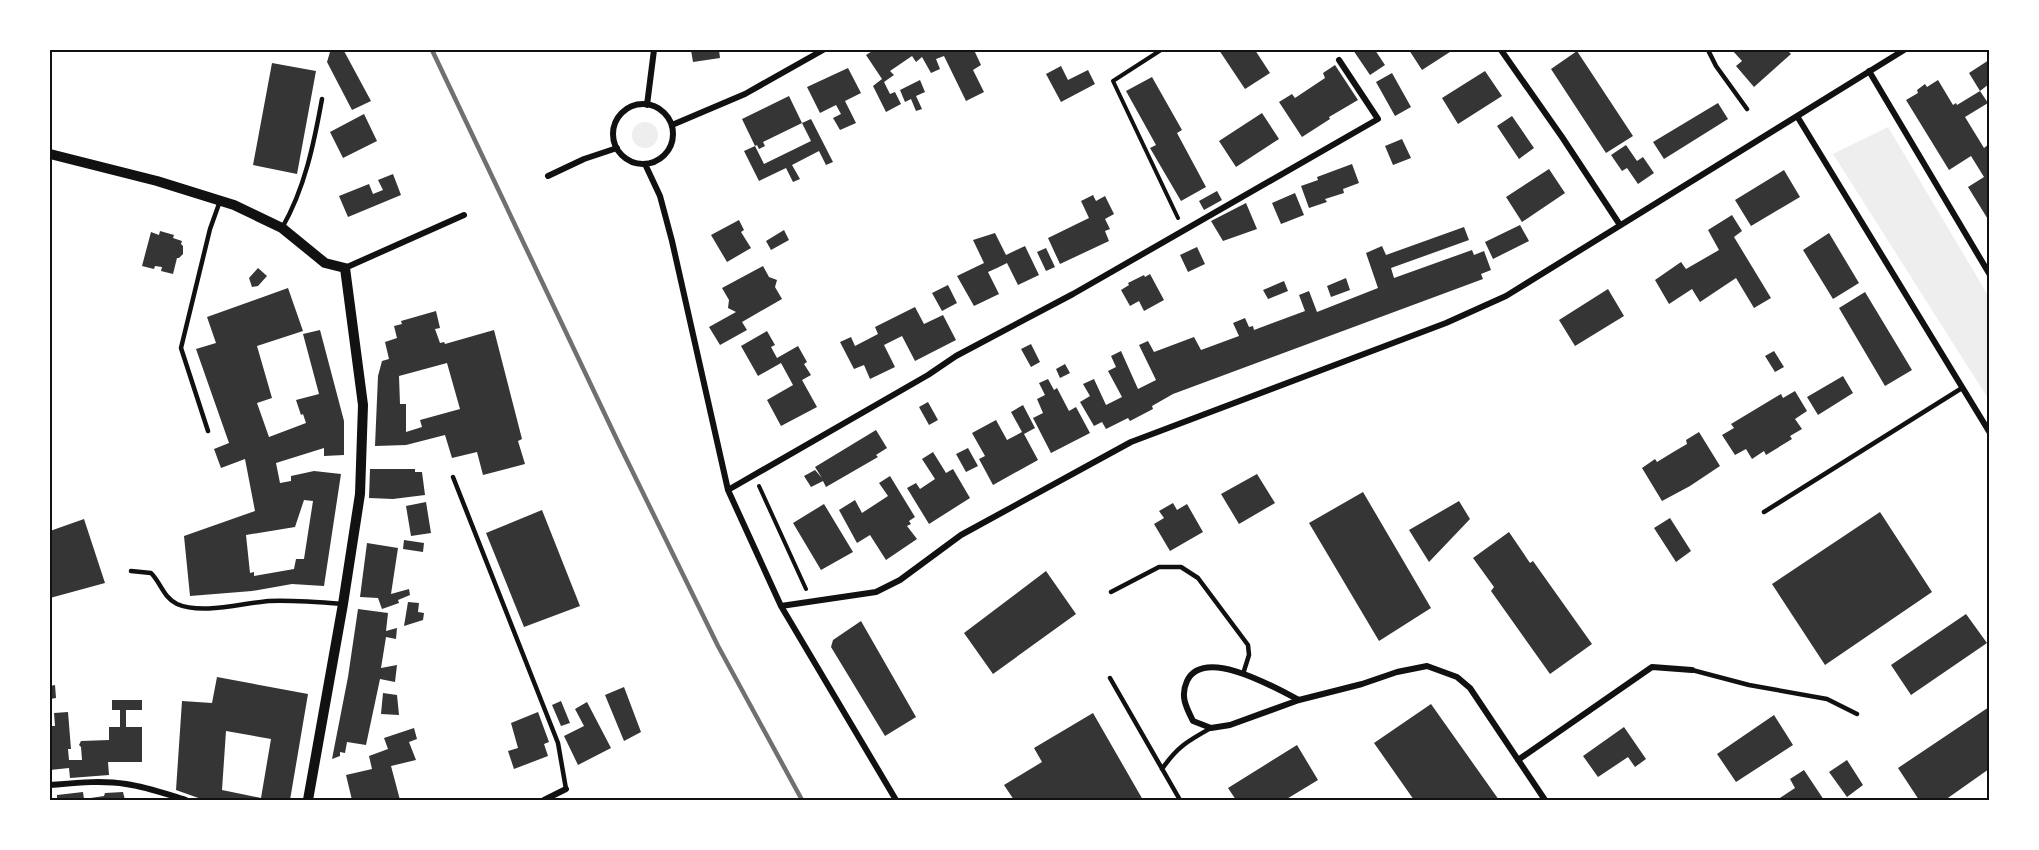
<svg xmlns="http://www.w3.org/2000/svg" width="2039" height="850" viewBox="0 0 2039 850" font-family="'Fira Sans',sans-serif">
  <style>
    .green { fill: #eee }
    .building { fill: #353535; fill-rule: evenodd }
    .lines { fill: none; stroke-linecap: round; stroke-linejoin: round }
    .path { stroke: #111; stroke-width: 4 }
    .service { stroke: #111; stroke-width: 4.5 }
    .minor { stroke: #111; stroke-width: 6 }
    .tertiary { stroke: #111; stroke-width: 10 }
    .rail { stroke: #707070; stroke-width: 4.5 }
    .neatline { fill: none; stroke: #111; stroke-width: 2 }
  </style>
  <rect width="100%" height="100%" fill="#fff"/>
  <path class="green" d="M632 135a13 13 0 1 1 26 0a13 13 0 1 1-26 0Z
    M1888 127 1989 297V400L1833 154Z"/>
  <path class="building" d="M691 50H719L720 58 693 62Z
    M874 50H917L918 51 920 50H974L981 65 973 70 984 92 966 101 944 56 936 59 940 69 931 73 922 57 916 62 912 56 890 71 894 75 884 82 890 94 895 92 901 104 886 112 873 86 882 79 866 55Z
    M1219 50H1255L1270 73 1245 89Z
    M1353 50H1375L1385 65 1370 75Z
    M1409 50H1453L1422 70Z
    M1732 50H1787L1791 54 1754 87 1736 66 1742 61Z
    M344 51 371 101 352 110 327 62 330 52Z
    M1577 51 1633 136 1606 153 1551 69Z
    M1989 60V84L1980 91 1969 73Z
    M272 63 316 71 297 174 253 165Z
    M1335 65 1358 100 1329 117 1330 119 1302 137 1279 102 1292 94 1295 98 1325 78 1323 73Z
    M1061 66 1068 80 1088 70 1095 84 1061 102 1046 74Z
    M848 68 861 93 845 101 856 123 840 130 833 118 841 114 836 105 820 113 807 87Z
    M1485 71 1502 96 1458 124 1442 98Z
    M1392 73 1411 107 1395 116 1376 82Z
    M1152 77 1182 130 1177 133 1206 187 1181 201 1150 148 1156 145 1126 91Z
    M920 80 925 92 916 96 922 109 916 111 911 99 905 102 900 90Z
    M1938 80 1953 105 1956 103 1957 105 1980 91 1988 103 1965 117 1984 148 1989 144V221L1968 187 1984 177 1971 156 1949 170 1906 100 1918 93 1917 90 1925 84 1927 87Z
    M789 96 802 123 811 119 833 162 826 165 819 151 792 165 800 179 793 182 786 168 759 181 744 151 755 146 764 164 811 141 802 123 763 142 765 146 759 149 757 145 755 146 742 119Z
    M1718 103 1728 119 1664 159 1653 142Z
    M1262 113 1279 139 1236 167 1219 141Z
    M364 114 377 141 343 158 330 132Z
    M1512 116 1534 148 1519 159 1497 126Z
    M1402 139 1411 158 1393 165 1385 146Z
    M1626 145 1637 161 1643 157 1654 173 1638 184 1627 168 1622 171 1611 155Z
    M1352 164 1359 183 1343 189 1344 193 1325 199 1327 202 1309 208 1301 186 1318 180 1317 177Z
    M1549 169 1565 193 1522 222 1506 197Z
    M1784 170 1800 197 1751 226 1735 200Z
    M393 174 401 195 348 217 339 196 369 184 373 194 383 190 378 180Z
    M1217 191 1222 200 1204 210 1199 201Z
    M1295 193 1304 215 1281 224 1272 203Z
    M1093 195 1096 201 1105 196 1114 214 1105 219 1110 229 1105 231 1109 241 1060 264 1048 238 1089 218 1081 201Z
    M1246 203 1257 229 1223 241 1211 221Z
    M1732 215 1742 231 1734 237 1771 298 1754 308 1736 278 1700 302 1692 289 1669 304 1655 280 1681 262 1686 269 1719 250 1708 230Z
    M739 220 744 230 741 232 751 248 727 262 711 235Z
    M1520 225 1529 241 1493 259 1485 242Z
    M1464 227 1469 240 1391 268 1394 278 1472 250 1474 255 1484 251 1491 270 1481 274 1483 279 1173 394 1152 406 1153 409 1130 421 1128 418 1106 429 1102 422 1094 426 1080 402 1090 396 1083 384 1094 379 1106 405 1122 397 1108 371 1116 367 1111 356 1121 351 1138 389 1156 380 1139 345 1148 341 1154 352 1194 337 1201 350 1239 336 1233 323 1245 318 1249 327 1253 326 1254 330 1305 311 1299 295 1309 291 1317 312 1378 288 1366 253 1382 246 1386 255Z
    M784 230 789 240 771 250 766 241Z
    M160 231 174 235 173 238 182 241 181 244 183 246V254L179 258H177L173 274 161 271 162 267 155 266 154 269 142 266 151 232 159 235Z
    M995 233 1006 255 1025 246 1039 275 1018 285 1007 263 997 268 988 272 999 294 974 306 957 276 984 263 973 240Z
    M1829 233 1859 283 1833 299 1803 250Z
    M1197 247 1205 264 1188 272 1180 255Z
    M1046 248 1055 267 1046 271 1037 252Z
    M763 266 769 277 777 280 775 287 782 299 742 322 747 330 720 345 709 327 736 312 728 308 729 300 722 288Z
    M258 268 267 276 258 286 252 287 249 278Z
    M1150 274 1164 300 1144 311 1139 301 1130 306 1121 290 1129 285 1128 283 1144 275 1145 277Z
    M1346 278 1350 290 1331 297 1327 286Z
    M1284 281 1288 291 1268 299 1263 290Z
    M948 285 957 303 942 311 932 293Z
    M288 288 303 331 257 346 272 398 257 403 269 437 306 423 303 414 301 415 296 400 319 394 303 334 320 330 344 421V455L324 456V448L276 463 280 483 291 481V476L314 471 341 474 324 586 292 584 252 591 190 596 184 536 255 511 245 459 221 468 214 449 229 443 196 349 216 343 207 317ZM304 500 313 501 304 559H296L294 569 254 576V572L250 573 246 535 295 527Z
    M1608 289 1624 316 1575 346 1559 320Z
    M1865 292 1912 370 1885 386 1839 308Z
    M915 307 924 324 943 315 956 340 915 361 902 336 884 345 895 367 870 379 864 365 854 369 840 342 851 337 855 346 878 334 875 327Z
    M436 311 440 328 435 329 440 343 444 342 445 344 494 330 522 439 518 441 525 464 483 475 477 452 452 458 445 435 406 445 375 446 378 376 382 361 389 359 385 342 397 338 394 326 402 324 401 321ZM447 363 460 409 420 420 422 427 406 432V404H400L399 376Z
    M767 331 775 345 771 347 777 358 798 346 807 362 804 364 811 375 802 380 817 407 781 426 767 400 793 385 781 363 758 376 741 346Z
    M1031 344 1040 362 1031 367 1021 349Z
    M1774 351 1784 367 1775 372 1765 356Z
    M1065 364 1070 373 1060 378 1056 369Z
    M1843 376 1853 393 1818 415 1807 397Z
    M1048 379 1054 390 1057 388 1069 411 1076 407 1090 433 1051 453 1033 418 1043 413 1037 399 1045 395 1039 383Z
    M1795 391 1807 411 1795 419 1802 429 1790 436 1792 439 1766 455 1764 451 1752 459 1746 449 1735 455 1722 435 1734 428 1731 424 1781 394 1783 398Z
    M928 402 938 420 929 425 919 407Z
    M1023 405 1035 428 1024 434 1038 460 993 485 979 459 985 456 972 433 996 420 1007 440 1022 432 1011 412Z
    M876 430 887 448 876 455 878 457 826 487 823 481 811 487 804 476 815 470 822 478 815 467Z
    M1699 432 1720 466 1690 486 1662 501 1642 468 1655 459 1657 462 1675 451 1687 444 1686 440Z
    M968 448 978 466 966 472 956 454Z
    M933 452 946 473 953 469 970 498 929 524 907 488 916 483 920 489 935 479 922 459Z
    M370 469H415V472H422L425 495 393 499 369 498Z
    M1257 474 1275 503 1239 524 1221 494Z
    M890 476 915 517 909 521 911 524 907 526 917 539 886 560 870 535 857 543 839 510 855 500 862 513 888 496 879 483Z
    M1363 492 1431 608 1379 641 1309 523Z
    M1459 501 1470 519 1429 562 1409 530Z
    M426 502 431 533 411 536 406 506Z
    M1173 503 1177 510 1187 504 1203 532 1170 551 1154 524 1164 518 1159 511Z
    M824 504 853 552 821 570 793 523Z
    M542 510 580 606 524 627 486 533Z
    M1880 512 1932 592 1825 665 1772 584Z
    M1670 518 1691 551 1676 562 1654 528Z
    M84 519 105 583 50 598V531Z
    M1509 532 1530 563 1533 561 1592 644 1550 674 1491 591 1494 587 1473 558Z
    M404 540 424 543 423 552 403 549Z
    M367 543 398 548 391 594 409 589 410 595 398 600 399 603 382 609 378 598 360 597Z
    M1046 571 1076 614 993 674 964 633Z
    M408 602 419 603 418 612 424 613 423 620 404 626Z
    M358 609 388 613 386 631 397 628 396 639 386 637 381 668 397 665 395 682 380 679 366 745 347 742 345 753 340 752V756L332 759 348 677Z
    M1966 614 1987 643 1911 695 1891 665Z
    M861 621 916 717 885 736 831 647 833 640Z
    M217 677 308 694 290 800H204L176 790 182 701 212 703ZM226 731 271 739 261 798 222 790Z
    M55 685 56 698 50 699V686Z
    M624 687 641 732 624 741 605 695Z
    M383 693 397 695 399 715 381 714Z
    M112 700H142V710H126V727H142V762H108L109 775 70 778 69 768 50 770V726H55L54 713 68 712 71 749H68L69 760H82L81 747 79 745 81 741 109 740V727H120V710H112Z
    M561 701 570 723 561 726 552 705Z
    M587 702 611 748 578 765 564 736 584 726 575 709Z
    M1431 704 1499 800H1414L1374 743Z
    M1989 707V769L1945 800H1919L1898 768Z
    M538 712 549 742 544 744 548 756 514 769 508 751 518 748 511 723Z
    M1093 713 1143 800H1014L1004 785 1042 762 1034 748Z
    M1774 715 1793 745 1736 782 1717 754Z
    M1624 727 1646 759 1635 767 1628 757 1598 777 1583 756Z
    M414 728 417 739 409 742 416 760 391 766 400 800H352L346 775 372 769 369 756 388 749 384 738Z
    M1297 745 1318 780 1285 800H1236L1228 788Z
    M1847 760 1863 785 1847 797 1829 772Z
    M1804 770 1824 800H1777L1795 788 1790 779Z
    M83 792 84 799 104 796 105 793 123 792 125 800H57V795Z"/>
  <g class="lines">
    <path class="path" d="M1161 50 1113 81 1178 218
      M759 486 806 589"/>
    <path class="service" d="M1708 50 1716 66 1747 109
      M282 228C305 188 314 143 322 99
      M208 431 181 348 210 229 220 201
      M453 477 558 743 566 789
      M1764 512 1962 388
      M131 571 151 573C161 583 163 597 177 604 202 615 242 603 269 601 293 600 318 602 343 604
      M1111 592 1159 567H1181L1198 578 1248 645 1249 655 1243 674
      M1692 670 1749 685 1827 699 1857 714
      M1110 678 1180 800
      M1162 769C1178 746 1188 741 1211 728"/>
    <path class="minor" d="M1501 50 1562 137 1620 225
      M1869 71 1990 275
      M613 134a30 30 0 1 1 60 0a30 30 0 1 1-60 0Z
      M647 105 654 50
      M1797 116 1990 433
      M672 125 745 94 823 50
      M645 164 660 196 672 241 728 490 781 606 896 800
      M548 176 584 159 617 148
      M345 268 464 215
      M728 490 928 375 956 356 1073 294 1378 119 1339 60
      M781 606 876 592 900 580 961 535 1131 442 1446 323 1506 296 1904 50
      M1299 700C1276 688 1204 646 1187 681 1180 696 1186 707 1193 721L1211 728 1230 725 1299 700 1362 684 1397 672 1427 666 1457 677 1470 688 1545 800
      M1518 760 1652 667 1692 670
      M50 785C74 783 101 780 126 784 147 787 166 794 186 800
      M544 800 566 789"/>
    <path class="tertiary" d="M50 154 157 181 234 205 282 228 325 263 345 268 363 405 360 494 343 604 308 800"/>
    <path class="rail" d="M432 50 619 444 718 646 802 800"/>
  </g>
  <rect width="2039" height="850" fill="none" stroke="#ffffff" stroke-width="102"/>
  <rect x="51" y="51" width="1937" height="748" class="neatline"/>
</svg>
